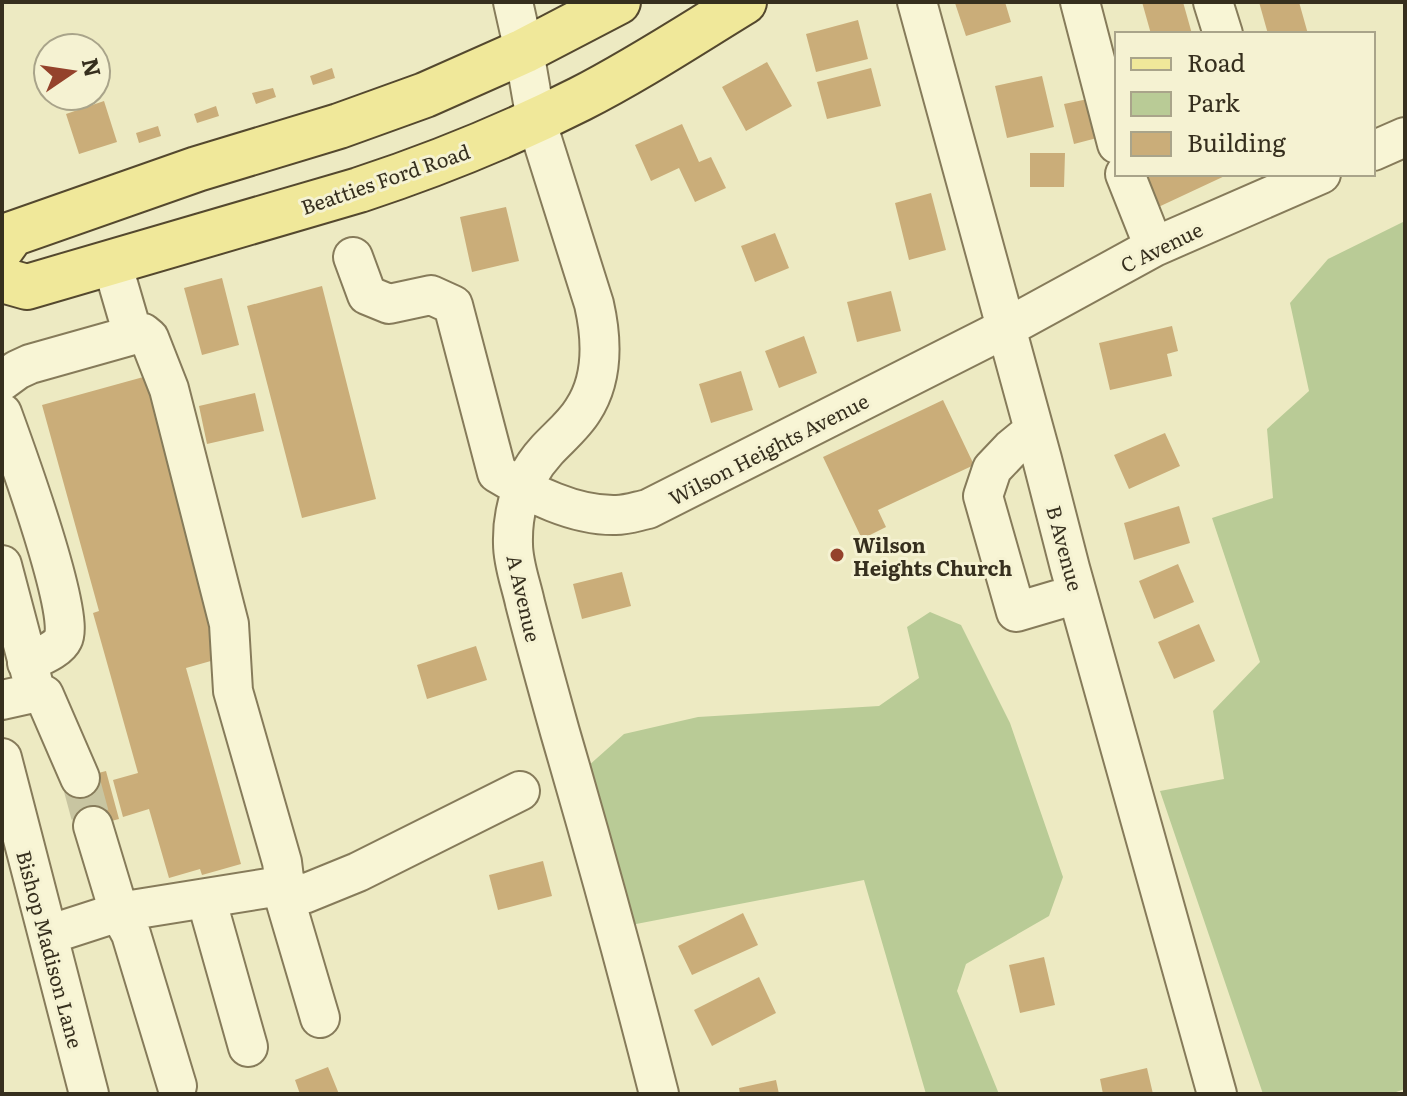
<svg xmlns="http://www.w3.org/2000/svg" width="1407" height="1096" viewBox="0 0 1407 1096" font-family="Literata,serif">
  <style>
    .green { fill: #b9cb96 }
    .building { fill: #caad79 }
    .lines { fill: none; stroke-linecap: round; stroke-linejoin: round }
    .minor-tunnel { stroke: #c8c5a1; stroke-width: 38; stroke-dasharray: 38 19; stroke-linecap: butt }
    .minor-casing { stroke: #867b5a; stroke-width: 42 }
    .major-casing { stroke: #54482e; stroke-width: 48 }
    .minor { stroke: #f8f5d5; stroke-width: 38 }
    .major { stroke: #f0e89a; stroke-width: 44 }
    .poi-dot { fill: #94422b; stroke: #f5f2d2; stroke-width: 3 }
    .labels { text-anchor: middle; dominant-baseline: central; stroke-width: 6; stroke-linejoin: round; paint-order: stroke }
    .street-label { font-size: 20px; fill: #362f1e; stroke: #f5f2d2 }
    .poi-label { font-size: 20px; font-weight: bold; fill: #362f1e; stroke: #f5f2d2; text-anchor: start }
  </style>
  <rect width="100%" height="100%" fill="#edeac2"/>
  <path class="green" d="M1405 221V1089L1390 1094H1263L1160 791 1224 779 1213 711 1260 662 1212 518 1273 498 1267 429 1309 391 1290 303 1328 259Z
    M930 612 961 625 1010 723 1063 877 1049 916 966 964 957 991 999 1094H926L864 880 631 925 587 767 624 734 698 717 879 706 919 678 907 627Z"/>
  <path class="building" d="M959 2H1005L1011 22 966 36 955 3Z
    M1142 2H1183L1192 34H1151Z
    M1259 2H1299L1308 34H1268Z
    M858 20 868 59 816 72 806 34Z
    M767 62 792 106 746 131 722 87Z
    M332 68 335 78 313 85 310 76Z
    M871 68 881 106 827 119 817 82Z
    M1042 76 1054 127 1007 138 995 86Z
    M273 88 276 97 256 104 252 93Z
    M1088 99 1097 138 1074 144 1064 104Z
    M104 101 117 142 79 154 66 114Z
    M216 106 219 116 197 123 194 114Z
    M682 124 699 162 711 157 726 188 695 202 679 168 651 181 635 145Z
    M158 126 161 136 139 143 136 133Z
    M1030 153H1065L1064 187H1030Z
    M1142 174H1229L1152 210Z
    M931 193 946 250 909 260 895 203Z
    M506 207 519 261 472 272 460 217Z
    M775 233 789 268 755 282 741 246Z
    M222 278 239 345 202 355 184 288Z
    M322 286 376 499 302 518 247 306Z
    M891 291 901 331 857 342 847 302Z
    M1172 326 1178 351 1167 354 1172 376 1110 390 1099 343Z
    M804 336 817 373 779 388 765 351Z
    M741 371 753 410 711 423 699 384Z
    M147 376 225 657 186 668 241 864 202 875 200 869 169 878 149 809 123 817 113 780 138 773 93 613 99 611 42 405Z
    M255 393 264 431 207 444 199 406Z
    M943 400 974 465 878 510 886 527 862 539 823 457Z
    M1165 433 1180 466 1129 489 1114 455Z
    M1179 506 1190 543 1134 560 1124 523Z
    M1178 564 1194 602 1154 619 1139 581Z
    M622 572 631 606 582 619 573 584Z
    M1199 624 1215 661 1174 679 1158 642Z
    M476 646 487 680 427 699 417 665Z
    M106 771 119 819 80 829 67 781Z
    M543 861 552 896 498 910 489 875Z
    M743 913 758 945 692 975 678 946Z
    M1044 957 1055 1005 1020 1013 1009 965Z
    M759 977 776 1013 712 1046 694 1010Z
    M328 1067 339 1094H300L295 1080Z
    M1147 1068 1153 1094H1103L1100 1079Z
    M776 1080 779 1094H740L739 1088Z"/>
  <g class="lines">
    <path class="minor-tunnel" d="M80 778 93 826"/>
    <defs>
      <path id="minor" d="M513 2 524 51 536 120 594 304C602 339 604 378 583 410 574 425 559 437 547 450 523 476 512 509 513 544 513 564 521 584 525 603 536 646 548 689 560 732 595 852 628 972 659 1094
        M917 2 1042 459 1070 568 1217 1094
        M1080 2 1117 144
        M1213 2 1223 34
        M1373 151 1405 137
        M1125 174 1154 247
        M353 257 367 295 389 304 431 295 453 305 497 473C532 494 574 516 616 515 627 515 638 511 648 509L1006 328 1154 247 1321 174
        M2 381 17 370 30 364 133 335
        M2 413C14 446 76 615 63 639 58 650 38 657 27 663
        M1034 430 1011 449 992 469 983 496 1016 612 1077 594
        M2 565 34 686
        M2 700 38 692 44 695 80 778
        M2 758 89 1094
        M93 826 119 912 131 934 177 1086
        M281 886 304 894 358 872 520 791
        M281 886 320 1018
        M206 898 248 1047
        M48 935 119 912 281 886 284 878 282 862 233 691 229 624 169 389 149 338 143 333 133 335 112 263"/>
      <path id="major" d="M2 248 12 234 197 169 339 126 425 95 524 51 618 2
        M2 280 27 287 359 190C435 165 509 135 580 99 637 70 690 35 744 2"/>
    </defs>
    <use href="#minor" class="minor-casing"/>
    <use href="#major" class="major-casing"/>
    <use href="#minor" class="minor"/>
    <use href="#major" class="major"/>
  </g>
  <circle class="poi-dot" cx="837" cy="555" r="8"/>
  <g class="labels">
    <g class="street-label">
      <text transform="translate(385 178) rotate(-19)">Beatties Ford Road</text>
      <text transform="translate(1161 246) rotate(-26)">C Avenue</text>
      <text transform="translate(768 448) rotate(-27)">Wilson Heights Avenue</text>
      <text transform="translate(1066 548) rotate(75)">B Avenue</text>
      <text transform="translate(525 598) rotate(77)">A Avenue</text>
      <text transform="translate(51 949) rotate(75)">Bishop Madison Lane</text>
    </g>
    <g class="poi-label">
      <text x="853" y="544">Wilson<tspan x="853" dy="23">Heights Church</tspan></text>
    </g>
  </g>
  <rect width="1407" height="1096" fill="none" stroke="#362f1e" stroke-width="8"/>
  <rect x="1115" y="32" width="260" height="144" fill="#f5f2d2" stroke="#a9a48a" stroke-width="2"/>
  <rect x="1131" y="58" width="40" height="12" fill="#f0e89a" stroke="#a9a48a" stroke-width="2"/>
  <text x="1187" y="72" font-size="24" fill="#362f1e">Road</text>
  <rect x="1131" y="92" width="40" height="24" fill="#b9cb96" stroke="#a9a48a" stroke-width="2"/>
  <text x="1187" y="112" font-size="24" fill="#362f1e">Park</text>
  <rect x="1131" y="132" width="40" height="24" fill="#caad79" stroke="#a9a48a" stroke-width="2"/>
  <text x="1187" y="152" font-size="24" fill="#362f1e">Building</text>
  <g transform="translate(72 72) rotate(77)"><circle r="38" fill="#f5f2d2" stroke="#a9a48a" stroke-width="2"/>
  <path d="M0-6L14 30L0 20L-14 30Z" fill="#94422b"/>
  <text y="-12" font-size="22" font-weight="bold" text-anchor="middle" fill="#362f1e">N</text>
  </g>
</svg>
